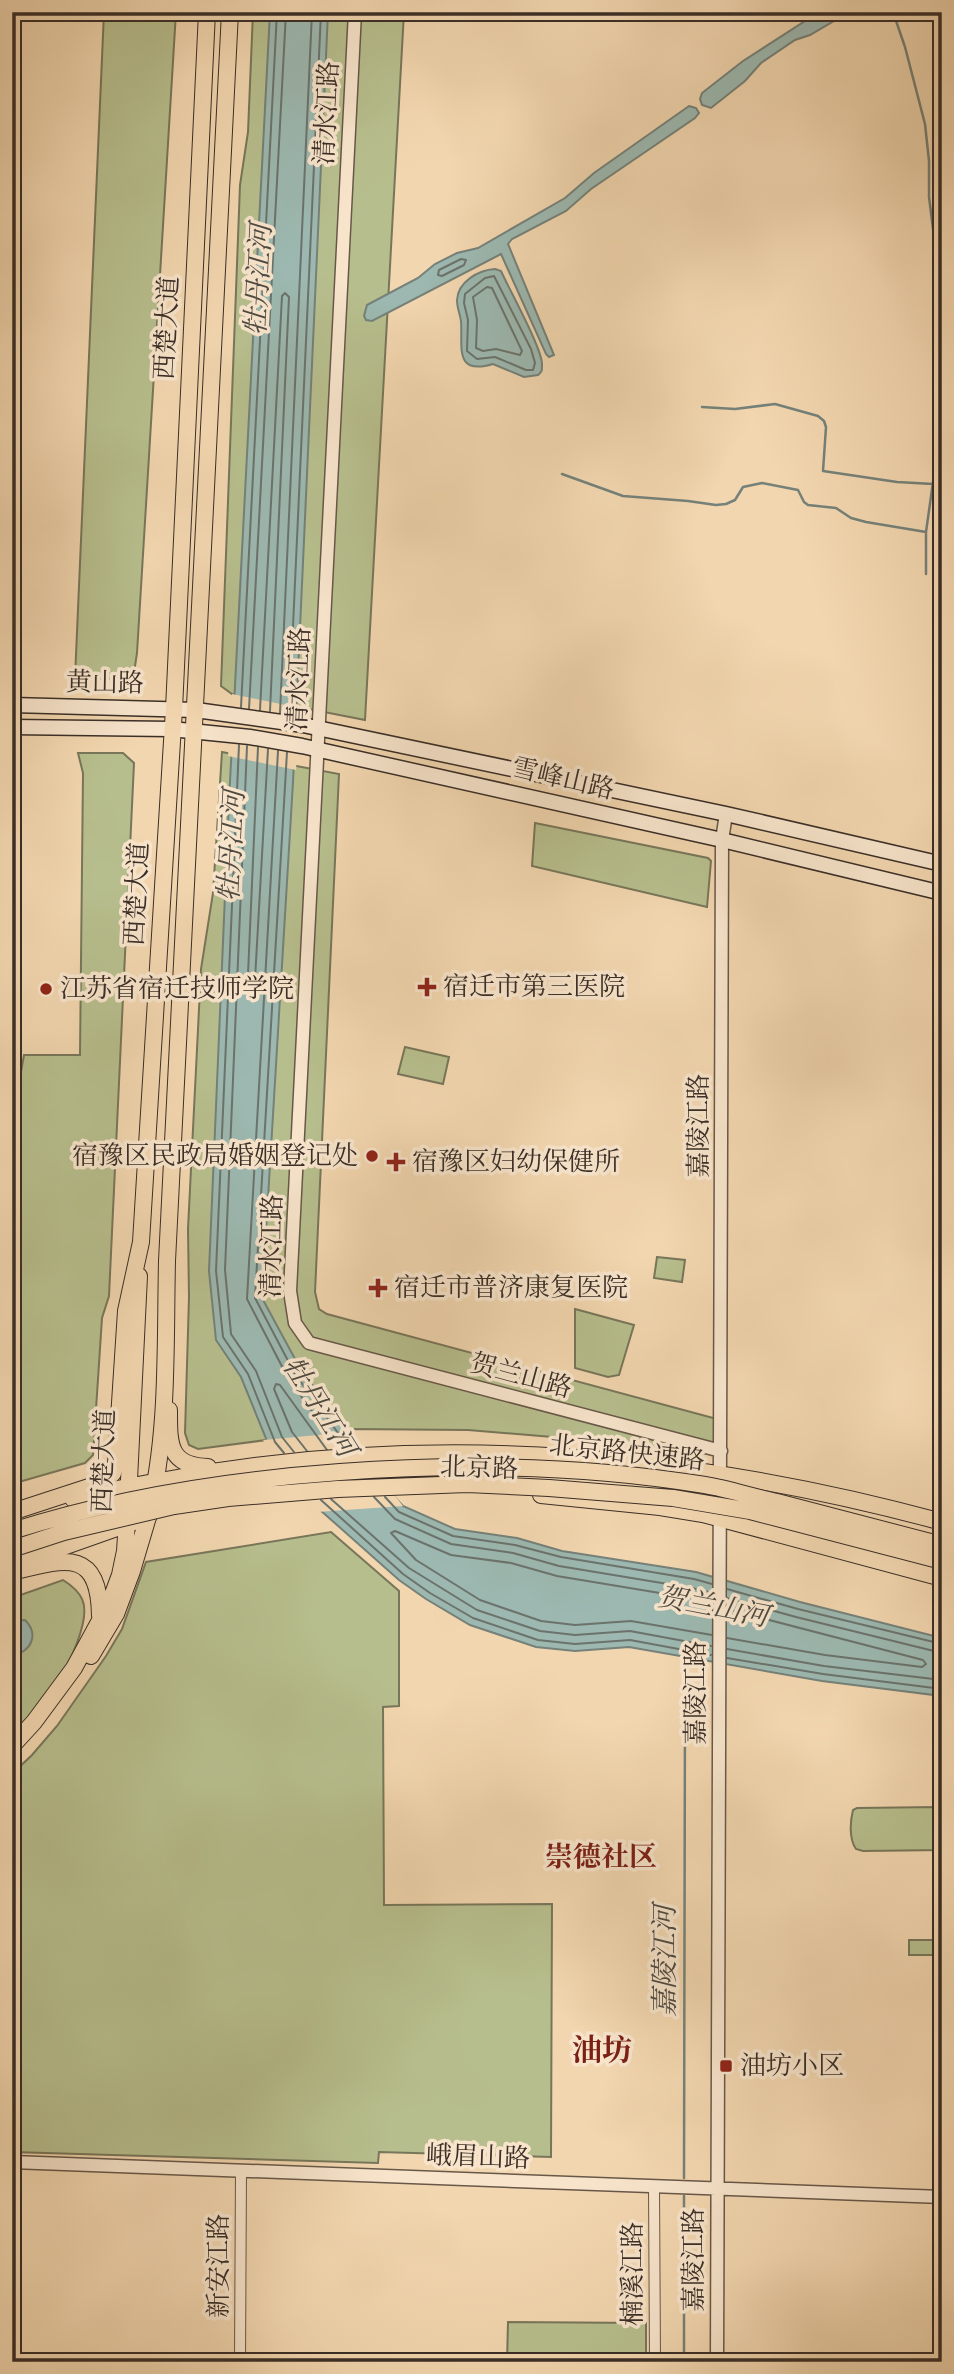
<svg xmlns="http://www.w3.org/2000/svg" width="954" height="2374" viewBox="0 0 954 2374" font-family="'IM FELL Double Pica','Noto Serif SC',serif">
  <style>
    .green { fill: #b7be8d; stroke: #78765a; stroke-width: 2 }
    .water { fill: #9cb8b0; stroke: #758179; stroke-width: 2 }
    .pier { fill: #f2d6af }
    .lines { fill: none; stroke-linecap: round; stroke-linejoin: round }
    .shore { stroke: #6b736c; stroke-width: 2 }
    .stream { stroke: #758179; stroke-width: 2.5 }
    .minor-casing { stroke: #685849; stroke-width: 12 }
    .tertiary-casing { stroke: #685849; stroke-width: 15 }
    .secondary-casing { stroke: #3a2e27; stroke-width: 17 }
    .primary-casing { stroke: #3a2e27; stroke-width: 18 }
    .trunk-casing { stroke: #3a2e27; stroke-width: 18 }
    .minor { stroke: #f7e4cb; stroke-width: 10 }
    .tertiary { stroke: #f7e4cb; stroke-width: 12 }
    .secondary { stroke: #f7e4cb; stroke-width: 14 }
    .primary { stroke: #f2d6af; stroke-width: 16 }
    .trunk { stroke: #f2d6af; stroke-width: 16 }
    .trunk-bridge-casing { stroke: #3a2e27; stroke-width: 18; stroke-linecap: butt }
    .trunk-bridge { stroke: #f2d6af; stroke-width: 16 }
    .poi-dot { fill: #8f2418; stroke: #f7e4cb; stroke-width: 2.5 }
    .labels { text-anchor: middle; dominant-baseline: central; stroke-width: 7; stroke-linejoin: round; paint-order: stroke }
    .street-label { font-size: 26px; fill: #3a2e27; stroke: #f7e4cb }
    .poi-label { font-size: 26px; fill: #3a2e27; stroke: #f7e4cb; text-anchor: start }
    .water-label { font-size: 28px; font-style: italic; fill: #4e4a42; stroke: #f7e4cb }
    .neighbourhood-label { font-size: 28px; font-weight: bold; fill: #7a1f14; stroke: #f7e4cb }
    .quarter-label { font-size: 30px; font-weight: bold; fill: #7a1f14; stroke: #f7e4cb }
  </style>
  <rect width="100%" height="100%" fill="#f2d6af"/>
  <filter id="stains"><feTurbulence type="fractalNoise" baseFrequency=".00286" numOctaves="4"/><feColorMatrix values="0 0 0 0 .2 0 0 0 0 .09 0 0 0 0 .02 0 0 0 .5 -.17"/></filter>
  <radialGradient id="worn" r=".72"><stop offset=".6" stop-color="#630" stop-opacity="0"/><stop offset="1" stop-color="#630" stop-opacity=".3"/></radialGradient>
  <path class="green" d="M104 12H176L137 653 134 673 123 679 75 678Z
    M253 12H404L365 720 232 694 221 686 240 185 248 132Z
    M222 752 339 774 315 1292 319 1309 327 1314 717 1419 716 1440 706 1450 468 1430 350 1429 198 1449 189 1445 185 1433 189 1297 188 1229 201 969 213 893Z
    M78 753H123L134 763 109 1296 102 1318 93 1455 85 1463 12 1484V1105L18 1089 24 1055H80L83 773Z
    M535 823 708 858 711 861 707 907 532 866Z
    M405 1047 449 1057 443 1084 398 1074Z
    M657 1257 685 1260 682 1282 654 1278Z
    M575 1309 634 1325 619 1375 608 1377 575 1368Z
    M331 1532 399 1591V1706L383 1707 384 1905 552 1904 551 2157 379 2152 378 2163 12 2152V1774L32 1755 57 1726 106 1656 122 1629 146 1562Z
    M63 1580C71 1585 78 1590 82 1599 92 1619 67 1669 55 1686 42 1704 26 1720 12 1737V1598Z
    M938 1807 942 1808V1850L863 1851 856 1849C849 1839 850 1822 853 1810L857 1808Z
    M909 1940H942V1955H909Z
    M508 2322 646 2323V2362H507Z"/>
  <path class="water" d="M270 12H328L293 782 262 1298 301 1370 340 1422 375 1476 403 1506 455 1529 517 1538 562 1551 696 1572 800 1602 942 1638V1696L822 1681 629 1647 575 1651 536 1647 470 1625 426 1599 399 1580 319 1509 269 1446 241 1377 216 1340 209 1271 229 801Z
    M819 12H845L834 21 810 35 795 40 761 63 745 81 711 108 702 105 700 99 702 93 743 61Z
    M689 106 696 108 699 113 695 118 591 189 566 211 512 239 508 244 554 355 549 357 546 354 501 254 372 321 366 320 364 316 367 305 418 278 435 264 457 253 478 248 565 198 594 173Z
    M495 269 501 271C509 289 543 350 542 365 542 372 542 371 538 375L524 377 493 364C453 376 463 345 461 321 460 314 457 308 457 300 458 282 478 270 495 269Z
    M25 1620C39 1634 32 1652 12 1655V1621Z"/>
  <path class="pier" d="M232 694 300 708 296 770 228 756Z
    M351 1432 378 1474 403 1506 317 1512 263 1440Z"/>
  <g class="lines">
    <path class="shore" d="M461 259 466 260 464 265 442 276 438 275 439 270Z
      M494 276 531 349 535 363 533 370H526L495 357 477 359 467 351 468 320 464 303 465 294 485 278Z
      M487 287 492 288 522 351 520 355 496 349 483 351 476 348 477 320 473 297Z
      M241 707 277 12
      M249 709 286 12
      M260 710 282 296 285 293 289 297 270 711
      M280 713 312 12
      M289 714 321 12
      M239 745 216 1271 223 1337 248 1374 275 1442 284 1453
      M247 746 225 1270 231 1334 256 1371 282 1437 294 1452
      M258 747 247 997 250 1000 254 997 268 749
      M278 751 247 1299 288 1378 339 1449
      M287 752 255 1298 295 1374 349 1448
      M307 1451 292 1432 274 1389 276 1384 280 1385 327 1450
      M374 1497 395 1519 451 1544 513 1553 559 1566 692 1588 712 1593
      M385 1497 399 1512 453 1536 515 1545 561 1557 694 1579 712 1584
      M331 1499 409 1568 477 1610 540 1631 575 1635 630 1631 711 1646
      M321 1500 403 1574 430 1593 473 1618 538 1640 575 1644 630 1640 711 1655
      M727 1589 798 1609 942 1644
      M727 1598 796 1617 942 1653
      M712 1635 631 1621 575 1625 541 1621 480 1600 416 1560 391 1533 395 1531 451 1555 511 1563 557 1576 690 1598 712 1604
      M727 1638 825 1655 922 1667 926 1664 923 1660 727 1609
      M727 1649 824 1666 942 1680
      M727 1658 823 1674 942 1689"/>
    <path class="stream" d="M893 12 905 47 925 124 929 161V197L942 300
      M702 407 735 409 775 404 818 416 824 421 826 427 823 471 897 482 933 484
      M562 474 623 496 688 501 716 505 726 504 735 500 743 487 762 483 798 490 804 502 808 505 836 508 851 518 866 522 926 532
      M926 574V532L934 475 939 400 942 391
      M686 1654V1685
      M684 2178 685 1701
      M684 2196V2362"/>
    <defs>
      <path id="minor" d="M654 2186 655 2362
        M240 2362 241 2170"/>
      <path id="tertiary" d="M355 12 290 1291 295 1323 309 1343 721 1451
        M12 2162 942 2197
        M717 2362 722 840 726 814"/>
      <path id="secondary" d="M12 705 196 710 303 725 726 814 942 864
        M12 727 171 729 250 737 302 746 722 840 942 893"/>
      <path id="primary" d="M169 1410C169 1443 168 1466 208 1467
        M541 1495 660 1507 703 1514 942 1578
        M73 1499C108 1490 145 1484 182 1477 436 1432 693 1454 942 1522
        M12 1572C64 1559 99 1547 100 1616
        M91 1656 116 1614 132 1571 148 1517
        M12 1746 34 1722 74 1668 110 1602 120 1575 125 1551 127 1521 139 1276"/>
      <path id="trunk" d="M12 1512 104 1482 113 1473 116 1464 126 1311 141 1242 174 709 207 12
        M12 1565 148 1517C169 1434 165 1346 167 1261L230 12"/>
    </defs>
    <use href="#minor" class="minor-casing"/>
    <use href="#tertiary" class="tertiary-casing"/>
    <use href="#secondary" class="secondary-casing"/>
    <use href="#primary" class="primary-casing"/>
    <use href="#trunk" class="trunk-casing"/>
    <use href="#minor" class="minor"/>
    <use href="#tertiary" class="tertiary"/>
    <use href="#secondary" class="secondary"/>
    <use href="#primary" class="primary"/>
    <use href="#trunk" class="trunk"/>
    <defs>
      <path id="trunk-bridge" d="M12 1531C119 1497 228 1480 340 1472 463 1463 583 1465 705 1485 729 1489 753 1497 777 1502 832 1516 887 1531 942 1545
        M12 1549 64 1532 174 1506 228 1498 338 1489 467 1484 549 1488 673 1498 750 1511 942 1561"/>
    </defs>
    <use href="#trunk-bridge" class="trunk-bridge-casing"/>
    <use href="#trunk-bridge" class="trunk-bridge"/>
  </g>
  <g class="poi-dot">
    <path d="M423.5 976.5h7v7h7v7h-7v7h-7v-7h-7v-7h7z"/>
    <circle cx="46" cy="989" r="7"/>
    <circle cx="372" cy="1156" r="7"/>
    <path d="M392.5 1151.5h7v7h7v7h-7v7h-7v-7h-7v-7h7z"/>
    <path d="M374.5 1277.5h7v7h7v7h-7v7h-7v-7h-7v-7h7z"/>
    <rect x="719" y="2059" width="14" height="14" rx="3.5"/>
  </g>
  <g class="labels">
    <g class="street-label">
      <text transform="translate(327 113) rotate(-87)">清水江路</text>
      <text transform="translate(167 328) rotate(-87)">西楚大道</text>
      <text transform="translate(299 679) rotate(-88)">清水江路</text>
      <text transform="translate(105 683) rotate(1)">黄山路</text>
      <text transform="translate(563 779) rotate(13)">雪峰山路</text>
      <text transform="translate(137 894) rotate(-87)">西楚大道</text>
      <text transform="translate(699 1126) rotate(-90)">嘉陵江路</text>
      <text transform="translate(272 1246) rotate(-89)">清水江路</text>
      <text transform="translate(521 1376) rotate(15)">贺兰山路</text>
      <text transform="translate(627 1453) rotate(6)">北京路快速路</text>
      <text transform="translate(104 1461) rotate(-88)">西楚大道</text>
      <text transform="translate(479 1468) rotate(2)">北京路</text>
      <text transform="translate(696 1693) rotate(-90)">嘉陵江路</text>
      <text transform="translate(478 2157) rotate(2)">峨眉山路</text>
      <text transform="translate(694 2260) rotate(-90)">嘉陵江路</text>
      <text transform="translate(219 2266) rotate(-90)">新安江路</text>
      <text transform="translate(633 2274) rotate(-90)">楠溪江路</text>
    </g>
    <g class="poi-label">
      <text x="443" y="987">宿迁市第三医院</text>
      <text x="60" y="989">江苏省宿迁技师学院</text>
      <text x="358" y="1156" text-anchor="end">宿豫区民政局婚姻登记处</text>
      <text x="412" y="1162">宿豫区妇幼保健所</text>
      <text x="394" y="1288">宿迁市普济康复医院</text>
      <text x="740" y="2066">油坊小区</text>
    </g>
    <g class="water-label">
      <text transform="translate(259 280) rotate(-87)">牡丹江河</text>
      <text transform="translate(232 846) rotate(-87)">牡丹江河</text>
      <text transform="translate(319 1407) rotate(58)">牡丹江河</text>
      <text transform="translate(713 1607) rotate(11)">贺兰山河</text>
      <text transform="translate(665 1961) rotate(-90)">嘉陵江河</text>
    </g>
    <g class="neighbourhood-label">
      <text x="601" y="1857">崇德社区</text>
    </g>
    <g class="quarter-label">
      <text x="602" y="2050">油坊</text>
    </g>
  </g>
  <rect width="954" height="2374" fill="none" stroke="#f2d6af" stroke-width="42"/>
  <rect x="14" y="14" width="926" height="2346" fill="none" stroke="#3a2e27" stroke-width="3.5"/>
  <rect x="21" y="21" width="912" height="2332" fill="none" stroke="#3a2e27" stroke-width="2"/>
  <rect width="100%" height="100%" filter="url(#stains)"/>
  <rect width="100%" height="100%" fill="url(#worn)"/>
</svg>
